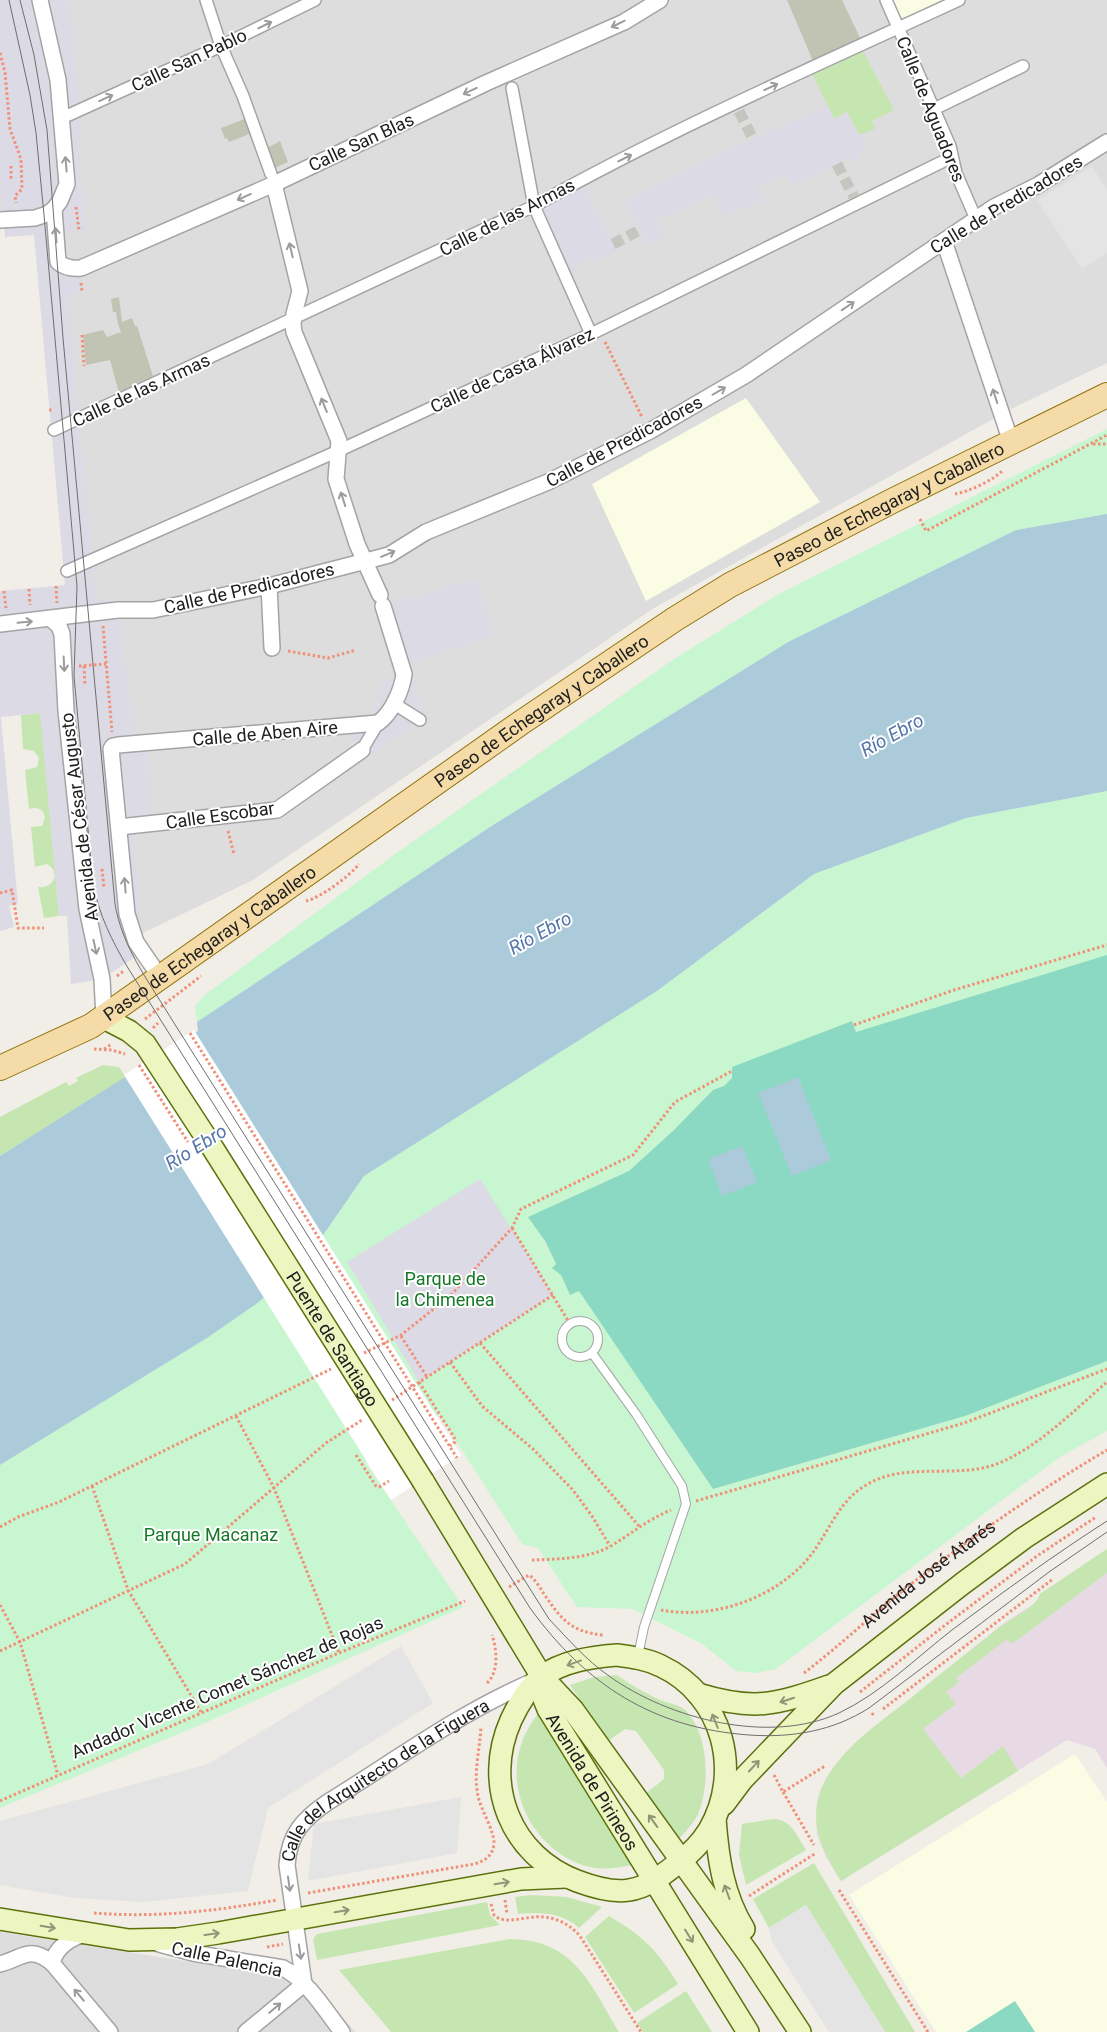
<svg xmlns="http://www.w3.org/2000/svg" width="1107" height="2032" viewBox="0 0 1107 2032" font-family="Roboto,sans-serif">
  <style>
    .residential { fill: #dedddd }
    .industrial { fill: #e8dae4 }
    .education { fill: #fafde3 }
    .construction { fill: #c2c4b3 }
    .grass { fill: #c6e6b1 }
    .park { fill: #c8f6d0 }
    .pitch { fill: #8bd9c2 }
    .parking { fill: #e4e4e4 }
    .plaza { fill: #dcdbe5 }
    .water { fill: #abcbda }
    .pier { fill: #fff }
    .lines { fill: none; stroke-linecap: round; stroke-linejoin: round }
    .pedestrian-tunnel { stroke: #c6c5bf; stroke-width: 11; stroke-dasharray: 11 5.5; stroke-linecap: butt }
    .service-casing { stroke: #a4a4a4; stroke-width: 10 }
    .pedestrian-casing { stroke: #a4a4a4; stroke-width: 14 }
    .minor-casing { stroke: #a4a4a4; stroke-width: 18 }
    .secondary-casing { stroke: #5c710d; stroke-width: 24 }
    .primary-casing { stroke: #91720b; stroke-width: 26 }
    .path { stroke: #f09078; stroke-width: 3; stroke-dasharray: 2.5 2.5; stroke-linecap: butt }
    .service { stroke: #fff; stroke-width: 8 }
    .pedestrian { stroke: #fff; stroke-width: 11 }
    .minor { stroke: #fff; stroke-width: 15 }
    .secondary { stroke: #edf5c0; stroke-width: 21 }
    .primary { stroke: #f5dba7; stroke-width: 24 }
    .tram { stroke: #6e6e6e; stroke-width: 1 }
    .secondary-bridge-casing { stroke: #5c710d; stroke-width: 24; stroke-linecap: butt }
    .path-bridge { stroke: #f09078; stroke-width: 3; stroke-dasharray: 2.5 2.5; stroke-linecap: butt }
    .secondary-bridge { stroke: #edf5c0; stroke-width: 21 }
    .oneway { stroke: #9b9b9b }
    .oneway2 { stroke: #919578 }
    .labels { text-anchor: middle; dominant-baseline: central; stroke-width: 4; stroke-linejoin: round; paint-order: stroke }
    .street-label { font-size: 18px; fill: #202020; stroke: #fff }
    .park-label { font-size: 18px; fill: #147826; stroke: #fff }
    .water-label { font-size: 19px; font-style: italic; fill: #5375a9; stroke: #fff }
  </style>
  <rect width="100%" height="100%" fill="#f0eee7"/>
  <path class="residential" d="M0 0H1107V363L1011 409 654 608 253 880 141 934 92 609 62 232 0 224Z
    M0 1932 313 1981 355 2032H0Z"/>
  <path class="industrial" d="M1107 1549V1768L1095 1749 1067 1740 841 1881 826 1857 817 1835 816 1820 817 1801 821 1788 827 1777 833 1769 862 1738 1004 1623 1038 1601 1040 1594Z"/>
  <path class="education" d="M890 0H942L899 21Z
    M746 398 820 502 646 601 592 484Z
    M1075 1754 1107 1802V2032H936L849 1895Z"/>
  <path class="construction" d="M787 0H842L861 40 813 61Z
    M247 118 252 133 229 142 227 138 225 139 221 128Z
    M280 141 288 162 275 168 267 148Z
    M119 297 122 322 132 318 135 326H137L153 376 119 393 110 360 86 365 83 335 103 330 107 337 121 332 118 324 116 312H113L111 299Z"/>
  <path class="grass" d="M863 51 894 110 872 121 875 129 859 135 847 112 834 119 813 75Z
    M41 713 59 916 44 918 38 887C54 889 61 872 47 864L35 867 31 827 42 826 45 818C44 809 37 806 29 809L25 770 37 767 39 758 34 751 23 749 21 715Z
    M103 1065 119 1067 126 1078 0 1156V1117L66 1082 69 1086 78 1081 76 1078Z
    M1107 1549V1573L1012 1644 1007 1639 956 1678 959 1682 946 1692 956 1704 923 1729 961 1778 1003 1746 1018 1771 841 1881C825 1855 811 1830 818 1800 829 1755 877 1725 911 1698 940 1674 970 1650 1000 1627 1012 1617 1035 1609 1040 1594Z
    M617 1675C631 1685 645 1693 660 1700 668 1703 680 1705 685 1710 708 1732 710 1780 700 1809 696 1821 687 1830 678 1840L645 1794 664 1779V1770L636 1731 625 1729 608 1741 570 1685 594 1677Z
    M539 1712 632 1865C618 1868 604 1870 590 1867 538 1855 504 1795 521 1745 525 1732 532 1722 539 1712Z
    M773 1819C791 1819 797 1836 806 1850L746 1885 739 1855 742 1824Z
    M814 1863 915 2032H885L806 1905 769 1928 753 1899Z
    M532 1895 567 1897 602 1907 579 1928C561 1912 540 1912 518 1914L515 1897Z
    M487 1902 490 1915 500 1925 317 1960 313 1939 317 1934Z
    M609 1916C641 1934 659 1952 678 1984L634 2013 585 1937Z
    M510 1939C575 1940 590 1984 619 2032H391L339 1970Z
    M686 1991 712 2032H643L637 2023Z"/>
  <path class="park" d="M1107 429V514L1016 530 788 642 493 825 197 1022 195 1006 206 994 398 852 674 659 779 594Z
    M1107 791V960L859 1043 852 1021 733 1083 641 1165 536 1224 556 1265 553 1268 561 1275 570 1295 579 1291 713 1489 965 1416 1107 1361V1431L1060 1457 776 1669 755 1673 736 1671 702 1644 633 1609 577 1607 538 1548 522 1544 439 1414 365 1462 463 1607 212 1720 0 1808V1465L207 1338 301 1267 364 1176 657 991 814 874 966 818Z"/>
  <path class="pitch" d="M1107 955V1361L965 1416 713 1489 579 1291 570 1295 561 1275 552 1268 556 1264 545 1241 528 1217 629 1171 674 1130 713 1090 724 1086 732 1078V1067L852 1021 856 1032Z
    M1015 2001 1035 2032H966Z"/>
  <path class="parking" d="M1092 166 1107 190V253L1082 269 1037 200Z
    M401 1646 433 1703 268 1808 248 1891 143 1902 74 1898 0 1885V1821L208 1764Z
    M461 1797 457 1853 308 1881 314 1824Z
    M806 1905 885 2032H829L772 1942 769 1928Z"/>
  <path class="plaza" d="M0 0H68L72 23 78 78 83 207 87 230 63 232 65 258 81 257 82 291 68 297 88 513 93 551 97 550 98 569 93 571 96 601 108 599 118 610 135 733H147L153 830 133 833 141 934 150 947 102 979 71 984 67 916H59L40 713 1 717 18 904 9 906 14 927 0 931V591L65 585 34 235 5 237 0 170Z
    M827 104 834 119 847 112 859 135 863 134 867 146 859 150 861 158 853 162 850 157 792 185 785 173 758 186 767 203 760 206 758 202 734 212 733 210 723 216 713 194 656 220 664 237 647 245 625 200Z
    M581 180 617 251 594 262 592 259 577 267 578 270 566 276 534 206Z
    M477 578 495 636 408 663 383 606Z
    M411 671 426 717 368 756 347 731 369 720 379 700 382 687 381 681Z
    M480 1179 553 1295 419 1382 347 1262Z"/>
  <path class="water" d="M1107 514V791L966 818 814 874 657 991 364 1176 301 1267 256 1304 207 1338 0 1465V1156L198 1031 197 1022 493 825 788 642 1016 530Z
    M798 1077 831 1160 792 1176 758 1093Z
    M742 1146 757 1182 722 1196 708 1159Z"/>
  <path class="pier" d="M194 1030 461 1455 391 1500 124 1075Z"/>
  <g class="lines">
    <path class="pedestrian-tunnel" d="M739 111 753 139
      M837 164 854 197
      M613 244 640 230"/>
    <defs>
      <path id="service" d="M562 1339a18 18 0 1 1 36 0a18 18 0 1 1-36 0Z
        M592 1353 636 1414 682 1486 686 1504 644 1627 638 1656"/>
      <path id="pedestrian" d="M206 0 221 46 243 96 271 174
        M886 0 950 146 956 173 976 219
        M512 88 534 206 591 334
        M934 109 1023 66
        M62 118 221 46 315 0
        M54 430 534 206C671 129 816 66 959 0
        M67 571 338 451 591 334 952 157
        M393 703 420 720
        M362 750 378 723"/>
      <g id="minor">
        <path d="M274 184 300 291 294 314 293 325 294 332 339 441 336 479 357 544 380 595"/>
        <path d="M54 209 58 262C65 268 72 269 81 268L274 184 486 83 624 22 660 0"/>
        <path d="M0 220 35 218 47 214 54 209 60 201 67 184 58 80 40 0"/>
        <path d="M944 241 1011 442"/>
        <path d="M269 586 272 648"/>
        <path d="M51 619 59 626 62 634 66 711 87 909 102 979 104 1018"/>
        <path d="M0 624 118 610H153L269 586 389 555 426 532 548 482 650 431 746 375 994 207 1038 185 1107 142"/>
        <path d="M119 827 277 810 362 750"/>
        <path d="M160 977 136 942 127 914 111 749 113 746 118 745 378 723C392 713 402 690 404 674L383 606"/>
        <path d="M159 1944 193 1953 283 1968C308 1981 325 2010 342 2032"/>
        <path d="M52 1963C56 1947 71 1937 87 1934"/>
        <path d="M0 1964C23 1958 29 1945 52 1963L110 2032"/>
        <path id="s2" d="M304 1984 287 1865C289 1834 303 1819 328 1802 396 1760 462 1711 536 1680"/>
        <path d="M246 2032 304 1984"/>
      </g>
      <g id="secondary">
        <path d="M104 1018 129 1031 145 1044 207 1139"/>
        <path d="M423 1481 542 1677 573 1710 750 1956 800 2032"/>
        <path d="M617 1655C632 1657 647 1659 661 1666 723 1695 743 1772 709 1830 701 1843 690 1854 678 1863 664 1874 647 1888 629 1890 612 1893 593 1887 577 1881 511 1856 482 1785 511 1720 518 1705 528 1688 541 1677 563 1661 591 1657 617 1655Z"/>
        <path id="s3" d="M542 1677 544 1699 548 1709 748 2032"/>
        <path d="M698 1694C754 1711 775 1705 829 1686"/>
        <path d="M724 1804 742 1780 834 1684 962 1584 1024 1538 1107 1484"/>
        <path d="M715 1819C718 1858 723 1895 744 1929"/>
        <path d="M0 1919 129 1940 177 1939 218 1933 521 1879 566 1877"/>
      </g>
      <g id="primary">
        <path id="s4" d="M0 1068 91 1026 522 722 675 619 730 585 892 501 1107 395"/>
      </g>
    </defs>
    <use href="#service" class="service-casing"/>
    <use href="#pedestrian" class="pedestrian-casing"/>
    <use href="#minor" class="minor-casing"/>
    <use href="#secondary" class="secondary-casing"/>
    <use href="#primary" class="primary-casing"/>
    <g class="path">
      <path d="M0 53 5 72 10 129 21 159 22 189 15 196 16 203"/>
      <path d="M11 166V179"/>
      <path d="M76 207 79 230"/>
      <path d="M81 283 82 291"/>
      <path d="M82 335 84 366"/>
      <path d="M605 342 642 417"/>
      <path d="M49 410H53"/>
      <path d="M1093 444H1107"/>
      <path d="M955 494C968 492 994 480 1003 470"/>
      <path d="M920 519 926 531 1107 435"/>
      <path d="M56 586 57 603"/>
      <path d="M29 589 30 605"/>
      <path d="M4 591 6 608"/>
      <path d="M103 626 112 732"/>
      <path d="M288 651 328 658 356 650"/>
      <path d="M79 666 106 664"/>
      <path d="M84 666 85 686"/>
      <path d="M228 831 234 854"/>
      <path d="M102 869 104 888"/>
      <path d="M0 893 12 890 18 928H44"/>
      <path d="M306 901C320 898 350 876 359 864"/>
      <path d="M117 976 125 970"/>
      <path d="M145 1019 201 976"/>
      <path d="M854 1025 954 990 1107 945"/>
      <path d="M153 1028 158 1023"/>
      <path d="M94 1049 112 1050 125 1054"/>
      <path d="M104 1049 112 1044"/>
      <path d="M512 1228 570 1324"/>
      <path d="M401 1336 427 1377"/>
      <path d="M480 1343 639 1526"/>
      <path d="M364 1353 401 1335 451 1295 512 1228 521 1209 633 1155 675 1102 732 1071"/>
      <path d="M450 1362 482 1406 533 1449 572 1489 592 1516 610 1546"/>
      <path d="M419 1382 454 1437 455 1442 450 1446"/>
      <path d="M392 1400 553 1295"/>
      <path d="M236 1416 274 1488 339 1653"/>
      <path d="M356 1455 376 1486 379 1487 389 1481"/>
      <path d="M92 1486 128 1590 201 1712"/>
      <path d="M696 1501 964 1423 1107 1369"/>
      <path d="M0 1527 18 1517 59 1502 331 1369"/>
      <path d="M532 1560C558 1559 588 1559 611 1546 632 1533 649 1519 671 1510"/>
      <path d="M509 1587 529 1575C536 1580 540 1588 544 1594 561 1619 571 1632 603 1635"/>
      <path d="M0 1605 20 1642 58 1775"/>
      <path d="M661 1610C714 1620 777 1598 811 1555 828 1533 838 1503 863 1487 897 1464 938 1475 977 1469 1023 1463 1072 1412 1107 1382"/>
      <path d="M0 1651 185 1564 326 1443 362 1420"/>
      <path id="s1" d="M804 1673C842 1644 877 1610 915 1581 976 1534 1041 1489 1107 1450"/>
      <path d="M487 1683C499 1672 497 1650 492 1635"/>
      <path d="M860 1692 953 1619 1037 1556 1096 1517"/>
      <path d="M883 1709 1053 1579"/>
      <path d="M872 1713 874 1716"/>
      <path d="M774 1775 783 1792 825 1766"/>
      <path d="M783 1792 814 1845"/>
      <path d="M0 1801 339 1653 465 1601"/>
      <path d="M839 1890 928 2032"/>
      <path d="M308 1893 474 1864C485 1861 493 1856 494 1843 494 1830 481 1810 478 1796 473 1772 480 1750 481 1726"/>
      <path d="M749 1896 816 1853"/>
      <path d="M505 1900 507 1914"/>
      <path d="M491 1904 494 1915C505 1926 528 1915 543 1917 558 1918 570 1925 580 1936L641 2032"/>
      <path d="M94 1913C157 1918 216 1911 277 1900"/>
      <path d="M267 1947 283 1944"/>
    </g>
    <use href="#service" class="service"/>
    <use href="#pedestrian" class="pedestrian"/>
    <use href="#minor" class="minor"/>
    <use href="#secondary" class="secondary"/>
    <use href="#primary" class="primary"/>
    <path class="tram" d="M9 0 30 95 36 133 44 215 77 586 74 676 93 884C100 917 111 939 128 968L530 1608C586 1685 653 1728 749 1735 792 1738 833 1731 869 1708L1049 1572 1107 1532
      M20 0 34 55 47 130 63 338 115 904C122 946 147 979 169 1015L549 1619C568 1639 586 1660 609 1676 669 1719 769 1745 839 1713 881 1693 916 1658 952 1630 1003 1592 1054 1555 1107 1521"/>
    <defs>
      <g id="secondary-bridge">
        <path id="s5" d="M207 1139 423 1481"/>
      </g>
    </defs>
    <use href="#secondary-bridge" class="secondary-bridge-casing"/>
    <path class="path-bridge" d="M190 1033 457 1458
      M139 1065 188 1142"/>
    <use href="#secondary-bridge" class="secondary-bridge"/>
  </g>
  <defs><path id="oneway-shaft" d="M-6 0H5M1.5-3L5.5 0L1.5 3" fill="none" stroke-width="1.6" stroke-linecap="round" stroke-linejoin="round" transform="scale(1.25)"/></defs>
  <g class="oneway">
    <use href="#oneway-shaft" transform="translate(618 24) rotate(154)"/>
    <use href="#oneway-shaft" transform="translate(265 25) rotate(-26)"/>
    <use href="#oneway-shaft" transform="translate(771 87) rotate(-25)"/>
    <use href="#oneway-shaft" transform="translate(470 91) rotate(155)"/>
    <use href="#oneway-shaft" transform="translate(106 98) rotate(-24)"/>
    <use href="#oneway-shaft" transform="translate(625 158) rotate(-26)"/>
    <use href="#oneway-shaft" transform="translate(66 164) rotate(-95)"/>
    <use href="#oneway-shaft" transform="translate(244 197) rotate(156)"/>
    <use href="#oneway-shaft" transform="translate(56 235) rotate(-94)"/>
    <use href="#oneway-shaft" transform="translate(291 250) rotate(-103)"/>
    <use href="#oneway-shaft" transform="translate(848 306) rotate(-34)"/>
    <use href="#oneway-shaft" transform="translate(719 391) rotate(-30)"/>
    <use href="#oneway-shaft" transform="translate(995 396) rotate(-108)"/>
    <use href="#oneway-shaft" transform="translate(324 405) rotate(-112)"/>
    <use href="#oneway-shaft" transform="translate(343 499) rotate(-108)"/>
    <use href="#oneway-shaft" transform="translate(388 554) rotate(-23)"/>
    <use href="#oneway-shaft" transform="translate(25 622) rotate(-5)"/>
    <use href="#oneway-shaft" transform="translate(64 664) rotate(87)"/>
    <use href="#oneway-shaft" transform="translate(125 885) rotate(-95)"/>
    <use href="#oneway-shaft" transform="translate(95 947) rotate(78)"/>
    <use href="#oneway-shaft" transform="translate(289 1884) rotate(82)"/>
    <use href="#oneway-shaft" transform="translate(300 1952) rotate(81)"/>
    <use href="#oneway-shaft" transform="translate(79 1995) rotate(-130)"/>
    <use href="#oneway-shaft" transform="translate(275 2008) rotate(-40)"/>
  </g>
  <g class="oneway2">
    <use href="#oneway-shaft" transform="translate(574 1663) rotate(160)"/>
    <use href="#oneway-shaft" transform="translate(787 1700) rotate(162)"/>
    <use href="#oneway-shaft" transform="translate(715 1721) rotate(-112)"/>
    <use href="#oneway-shaft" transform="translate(754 1766) rotate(-47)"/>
    <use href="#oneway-shaft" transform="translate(653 1821) rotate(-126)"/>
    <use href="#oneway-shaft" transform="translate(502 1883) rotate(-10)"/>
    <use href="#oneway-shaft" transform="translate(727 1892) rotate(-110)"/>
    <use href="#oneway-shaft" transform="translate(342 1911) rotate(-10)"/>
    <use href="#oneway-shaft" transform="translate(48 1927) rotate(10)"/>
    <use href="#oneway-shaft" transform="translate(212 1934) rotate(-8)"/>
    <use href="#oneway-shaft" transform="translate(689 1936) rotate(58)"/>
  </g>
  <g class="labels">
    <g class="street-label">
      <text transform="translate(189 60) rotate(-25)">Calle San Pablo</text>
      <text transform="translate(931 109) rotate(68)">Calle de Aguadores</text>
      <text transform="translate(361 142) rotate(-25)">Calle San Blas</text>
      <text transform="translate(1006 204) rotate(-31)">Calle de Predicadores</text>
      <text transform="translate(507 217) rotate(-27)">Calle de las Armas</text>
      <text transform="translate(512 370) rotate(-25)">Calle de Casta Álvarez</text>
      <text transform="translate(141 390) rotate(-25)">Calle de las Armas</text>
      <text transform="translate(624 441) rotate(-28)">Calle de Predicadores</text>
      <text stroke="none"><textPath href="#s4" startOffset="1055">Paseo de Echegaray y Caballero</textPath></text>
      <text transform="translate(249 588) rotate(-13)">Calle de Predicadores</text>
      <text stroke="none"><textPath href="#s4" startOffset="650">Paseo de Echegaray y Caballero</textPath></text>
      <text transform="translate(265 733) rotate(-5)">Calle de Aben Aire</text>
      <text transform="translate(220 815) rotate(-8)">Calle Escobar</text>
      <text transform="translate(79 817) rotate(-97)">Avenida de César Augusto</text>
      <text stroke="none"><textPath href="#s4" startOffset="245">Paseo de Echegaray y Caballero</textPath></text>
      <text stroke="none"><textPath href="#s5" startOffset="236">Puente de Santiago</textPath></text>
      <text stroke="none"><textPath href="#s1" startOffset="159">Avenida José Atarés</textPath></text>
      <text transform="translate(227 1687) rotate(-23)">Andador Vicente Comet Sánchez de Rojas</text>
      <text stroke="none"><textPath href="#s3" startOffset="118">Avenida de Pirineos</textPath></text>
      <text stroke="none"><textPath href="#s2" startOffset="255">Calle del Arquitecto de la Figuera</textPath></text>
      <text transform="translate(227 1959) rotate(12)">Calle Palencia</text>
    </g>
    <g class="park-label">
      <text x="445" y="1278">Parque de<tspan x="445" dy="21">la Chimenea</tspan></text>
      <text x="211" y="1534">Parque Macanaz</text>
    </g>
    <g class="water-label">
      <text transform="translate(892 735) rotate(-29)">Río Ebro</text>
      <text transform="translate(540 933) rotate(-29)">Río Ebro</text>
      <text transform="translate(196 1147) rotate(-32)">Río Ebro</text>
    </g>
  </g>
</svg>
